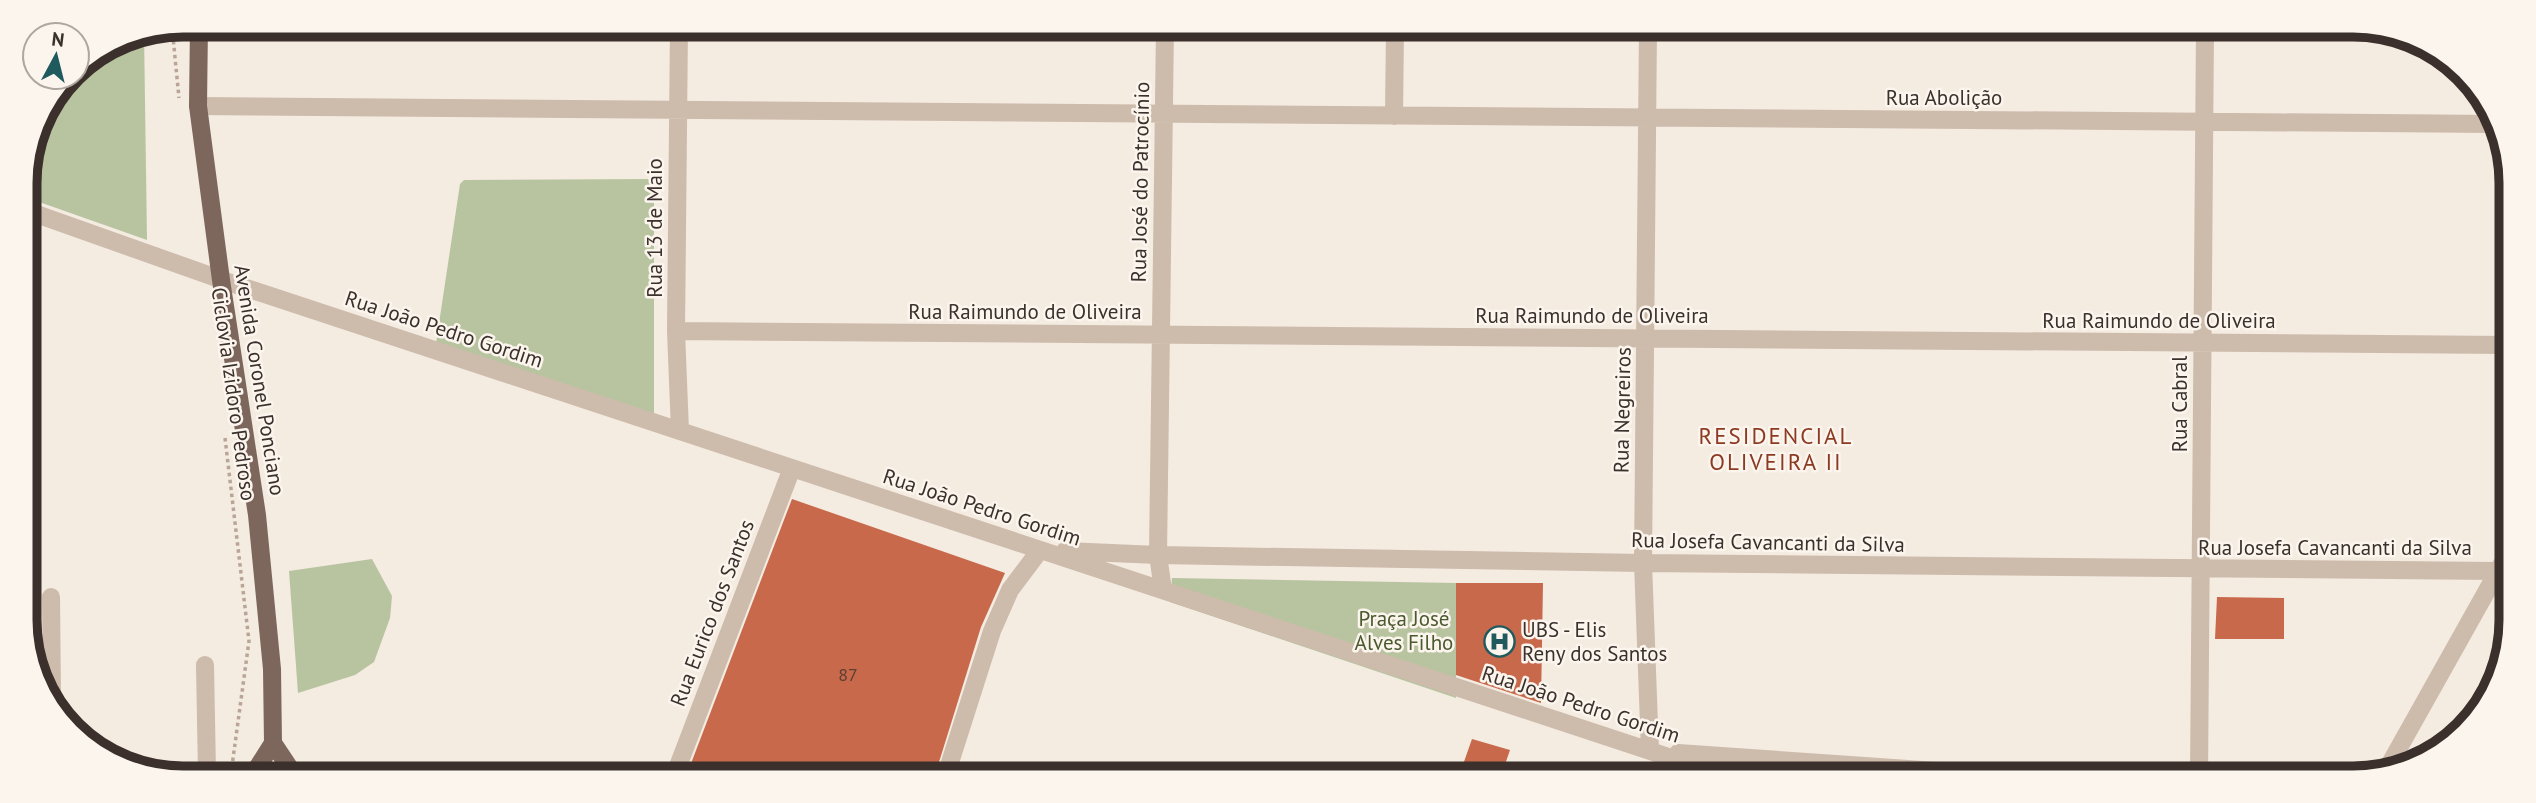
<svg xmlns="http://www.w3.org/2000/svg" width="2536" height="803" viewBox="0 0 2536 803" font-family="'PT Sans',sans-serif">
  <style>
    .green { fill: #b8c4a0 }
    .building { fill: #c8694b }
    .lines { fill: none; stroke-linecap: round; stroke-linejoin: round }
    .path { stroke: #b9a596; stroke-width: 3.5; stroke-dasharray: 3.5 3.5; stroke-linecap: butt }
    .minor { stroke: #cdbbac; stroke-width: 18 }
    .major { stroke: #7d675c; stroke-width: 18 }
    .labels { text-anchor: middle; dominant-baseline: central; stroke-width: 5; stroke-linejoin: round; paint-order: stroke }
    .number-label { font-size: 18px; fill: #5e3e33 }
    .street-label { font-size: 21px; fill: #3b302b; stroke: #fbf5ee }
    .park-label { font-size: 21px; fill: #4a5a2e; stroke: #fbf5ee }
    .poi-label { font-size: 21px; fill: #3b302b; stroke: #fbf5ee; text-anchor: start }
    .neighbourhood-label { font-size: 23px; letter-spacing: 2px; fill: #8c3b22; stroke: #fbf5ee }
    .rim { fill: none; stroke: #3b302b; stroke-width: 9 }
  </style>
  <rect width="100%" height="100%" fill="#f4ebe1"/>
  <path class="green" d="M144 32 147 240 25 197V173L37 122 67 77H77V67L123 36Z
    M654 179V416L435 350 460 184 464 180Z
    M372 559 392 596 390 618 374 662 355 675 298 693 289 571Z
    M1172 578 1456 583V698L1170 602Z"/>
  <path class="building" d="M792 499 1005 573 981 627 935 775 687 774Z
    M1456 583H1543L1541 703 1456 675Z
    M2217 597 2284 598V639H2215Z
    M1472 739 1510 750 1501 776H1459Z"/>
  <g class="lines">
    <path class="path" d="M172 27 179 98
      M225 438 249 641 232 766
      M232 773V766H240"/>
    <path class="minor" d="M679 26 676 331 680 431
      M1648 28 1643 563 1650 751
      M198 106 2495 124
      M1394 116 1395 28
      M25 210 228 282 1729 777
      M25 229 31 212
      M676 331 2508 345
      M1065 551 1158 555 1643 563 2496 571
      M1163 590 1158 555 1165 27
      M51 597 52 700
      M205 665 207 773
      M1678 753 2024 777
      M2387 769 2507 555
      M675 774 792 468
      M946 775 992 631 1010 590 1040 550
      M2199 778 2205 30"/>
    <path class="major" d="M199 25 198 106 221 280 257 515 272 669 273 743 293 773
      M254 773 273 743"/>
  </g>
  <defs>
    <symbol id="hospital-ring" viewBox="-11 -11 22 22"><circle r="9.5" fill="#fbf5ee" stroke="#1f5a5e" stroke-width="1.5"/><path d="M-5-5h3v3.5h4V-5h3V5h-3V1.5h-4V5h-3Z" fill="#1f5a5e"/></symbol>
  </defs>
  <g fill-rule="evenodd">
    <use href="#hospital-ring" x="1482" y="624" width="35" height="35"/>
  </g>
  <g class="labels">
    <g class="number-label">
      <text x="848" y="674">87</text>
    </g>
    <g class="street-label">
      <text x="1944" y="97">Rua Abolição</text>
      <text transform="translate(1140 182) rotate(-89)">Rua José do Patrocínio</text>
      <text transform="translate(654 228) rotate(-90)">Rua 13 de Maio</text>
      <text x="1025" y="311">Rua Raimundo de Oliveira</text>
      <text x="1592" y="315">Rua Raimundo de Oliveira</text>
      <text x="2159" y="320">Rua Raimundo de Oliveira</text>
      <text transform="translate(444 329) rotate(18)">Rua João Pedro Gordim</text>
      <text transform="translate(260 380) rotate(81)">Avenida Coronel Ponciano</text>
      <text transform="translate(234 394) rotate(82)">Ciclovia Izidoro Pedroso</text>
      <text transform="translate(2179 404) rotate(-90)">Rua Cabral</text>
      <text transform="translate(1622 410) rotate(-89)">Rua Negreiros</text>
      <text transform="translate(982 507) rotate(18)">Rua João Pedro Gordim</text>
      <text transform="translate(1768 542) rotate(1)">Rua Josefa Cavancanti da Silva</text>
      <text x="2335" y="547">Rua Josefa Cavancanti da Silva</text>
      <text transform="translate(712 613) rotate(-69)">Rua Eurico dos Santos</text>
      <text transform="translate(1581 704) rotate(18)">Rua João Pedro Gordim</text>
    </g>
    <g class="park-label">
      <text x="1404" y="618">Praça José<tspan x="1404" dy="24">Alves Filho</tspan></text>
    </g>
    <g class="poi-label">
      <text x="1522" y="629">UBS - Elis<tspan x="1522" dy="24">Reny dos Santos</tspan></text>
    </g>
    <g class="neighbourhood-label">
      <text x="1776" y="435">RESIDENCIAL<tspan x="1776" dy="26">OLIVEIRA II</tspan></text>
    </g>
  </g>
  <path d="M0 0H2536V803H0ZM183 37H2353A146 146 0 0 1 2499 183V620A146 146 0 0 1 2353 766H183A146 146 0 0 1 37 620V183A146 146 0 0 1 183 37Z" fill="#fbf5ee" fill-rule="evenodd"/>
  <path class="rim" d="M183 37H2353A146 146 0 0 1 2499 183V620A146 146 0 0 1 2353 766H183A146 146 0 0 1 37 620V183A146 146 0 0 1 183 37Z"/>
  <g transform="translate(56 56) rotate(7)"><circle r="33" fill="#fbf5ee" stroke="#aea6a0" stroke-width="2"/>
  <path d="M0-5L12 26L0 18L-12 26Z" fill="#1f5a5e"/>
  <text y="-10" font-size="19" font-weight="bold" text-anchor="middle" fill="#3b302b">N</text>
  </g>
</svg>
